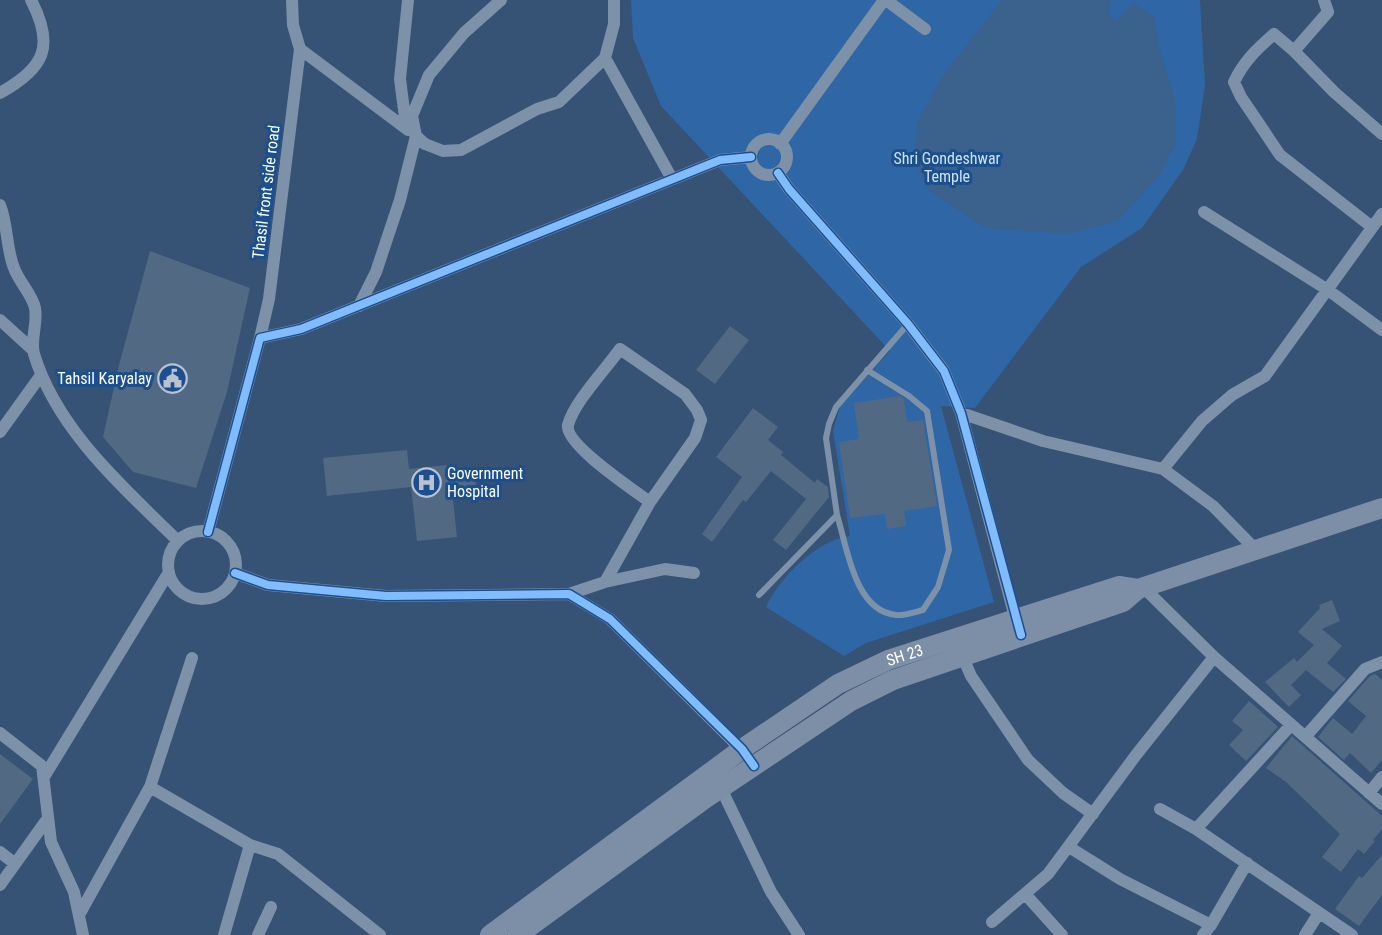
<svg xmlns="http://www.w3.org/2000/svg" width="1382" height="935" viewBox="0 0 1382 935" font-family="'Roboto Condensed',sans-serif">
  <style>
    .green { fill: #2f66a5 }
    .water { fill: #3b618d }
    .building { fill: #526984 }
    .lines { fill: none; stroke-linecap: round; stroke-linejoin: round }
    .service { stroke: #7d92a8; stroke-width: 6 }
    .minor { stroke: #7d92a8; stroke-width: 12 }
    .primary { stroke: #7d8ea7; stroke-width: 20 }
    .cycleway-casing { stroke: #1b4f8f; stroke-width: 11 }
    .cycleway { stroke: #80bcff; stroke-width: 8 }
    .labels { text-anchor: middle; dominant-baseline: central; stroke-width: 6; stroke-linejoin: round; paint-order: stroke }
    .park-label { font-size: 16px; fill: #cfe3fa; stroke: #1b4f8f }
    .street-label { font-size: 16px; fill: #fff; stroke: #1b4f8f }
    .poi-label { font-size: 16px; fill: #fff; stroke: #1b4f8f; text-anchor: end }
  </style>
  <rect width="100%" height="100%" fill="#365274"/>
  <path class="green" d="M631 0H1200L1205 85 1197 139 1183 170 1142 228 1081 267 975 408 941 406 994 602 866 643 844 656 766 607C779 578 818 539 850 536L833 431 840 406 890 351 661 106 633 38Z"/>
  <path class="water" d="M1002 0H1112L1108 12 1117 21 1133 3 1154 16 1159 47 1175 100 1176 144 1158 177 1118 221 1070 234 986 228 930 192 914 160 918 120 943 75Z"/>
  <path class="building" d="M150 251 250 288 227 392 196 488 133 472 103 437 119 365Z
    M730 326 749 340 715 384 696 370Z
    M900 396 904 399 907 422 923 420 937 506 904 511 906 526 887 529 885 514 850 518 839 442 859 439 854 403Z
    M753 408 778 427 768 440 783 452 781 455 815 483 817 479 828 487 829 497 786 550 773 540 806 499 771 471 746 502 743 500 712 542 702 534 742 477 716 457Z
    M407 450 409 469 447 465 448 471 474 468 477 498 453 500 457 537 417 541 411 487 327 496 323 458Z
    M1332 600 1340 621 1322 629 1342 646 1327 663 1346 679 1333 692 1306 670 1291 685 1301 695 1289 707 1265 682 1294 658 1297 662 1314 645 1298 632 1320 608 1319 605Z
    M1375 674 1382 680V760L1371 773 1350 753 1344 760 1318 737 1333 718 1352 734 1366 716 1348 701 1370 676Z
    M1249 701 1278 727 1246 761 1229 745 1243 730 1232 721Z
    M1292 736 1382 816V829L1373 840 1375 841 1364 854 1358 849 1341 872 1322 857 1340 834 1286 782 1266 768Z
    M0 754 33 779 0 824Z
    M1382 855V895L1359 926 1335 909 1359 876 1362 878Z"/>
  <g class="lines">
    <path class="service" d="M837 515C847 546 854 611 896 615 904 616 915 612 923 610L938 587 949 550 927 411 909 396 867 370
      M759 595 837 515 826 438 829 424 836 407 908 324"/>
    <path class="minor" d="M292 0 293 25 300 49 408 130
      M408 0 400 79 405 118 416 136 425 144 443 151 461 150 537 109 559 102 605 58 614 24V0
      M886 0 925 29
      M1324 0 1328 12 1294 51 1334 92 1382 134
      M1294 51 1274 34C1257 49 1244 61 1234 82L1241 97 1280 155 1372 227
      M605 58 672 179
      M0 93C45 68 55 46 31 0
      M751 157a18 18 0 1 1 36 0a18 18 0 1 1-36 0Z
      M780 144 884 0
      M778 173 789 189 908 324 944 371 961 413 1017 625
      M0 205C8 225 6 248 14 268 19 282 32 294 35 308 38 323 30 340 34 354 57 430 123 487 178 541
      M1204 212 1328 290 1382 330
      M359 306 376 272 400 200 416 136 412 116 429 75 464 33 501 0
      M0 320 33 350
      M260 338 269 299 300 49
      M961 413 1043 441 1163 469 1213 506 1256 550
      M0 432 41 375
      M1163 469 1202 421 1232 395 1265 376 1382 214
      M168 565a34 34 0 1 1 68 0a34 34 0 1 1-68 0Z
      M208 532 260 338 301 329 720 160 751 157
      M235 573 268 585 386 596 569 594 610 619 745 753
      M605 582 650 502 695 438 701 420 697 410 685 394 620 349C606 369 574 402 568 425 564 444 634 490 650 502
      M1143 587 1214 657 1382 804
      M569 594 605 582 665 569 694 573
      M962 655 971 676 1028 760 1063 793 1093 814
      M1291 725 1196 829 1352 935
      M0 733 42 766 51 842 74 892 83 935
      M1306 736 1365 669 1382 662
      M44 777 169 572
      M718 782 771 892 799 935
      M150 787 250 845 278 854 380 935
      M1369 793 1382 777
      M1160 809 1196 829
      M1069 847 1120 879 1211 925
      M0 852 14 863
      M0 885 48 818
      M1026 895 1062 935
      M79 915 150 787 192 658
      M992 922 1048 874 1136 755 1214 657
      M224 935 250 845
      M258 935 271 907
      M1203 935 1211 925 1247 863
      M1305 935 1319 913"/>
    <g class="primary">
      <path id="s1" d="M490 935 742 749 838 684 888 660 1119 586 1138 589 1382 508"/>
      <path d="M518 935 706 798 851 701 893 680 1123 602 1138 589"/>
    </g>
    <defs>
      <path id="cycleway" d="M778 173 789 189 908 324 944 371 961 413 1021 635
        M208 532 260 338 301 329 720 160 751 157
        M235 573 268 585 386 596 569 594 610 619 742 749 754 766"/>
    </defs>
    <use href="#cycleway" class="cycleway-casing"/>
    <use href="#cycleway" class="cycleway"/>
  </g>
  <defs>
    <symbol id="civic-ring" viewBox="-11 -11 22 22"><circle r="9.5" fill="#1b4f8f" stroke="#b9c2ce" stroke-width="1.5"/><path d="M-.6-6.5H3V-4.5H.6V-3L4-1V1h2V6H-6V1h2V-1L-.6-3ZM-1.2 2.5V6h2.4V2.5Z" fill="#b9c2ce"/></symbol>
    <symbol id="hospital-ring" viewBox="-11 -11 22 22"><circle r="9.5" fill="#1b4f8f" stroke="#b9c2ce" stroke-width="1.5"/><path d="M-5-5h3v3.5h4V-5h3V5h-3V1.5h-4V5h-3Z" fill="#b9c2ce"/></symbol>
  </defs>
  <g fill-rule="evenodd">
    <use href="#civic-ring" x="156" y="362" width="33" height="33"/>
    <use href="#hospital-ring" x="410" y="466" width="33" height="33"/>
  </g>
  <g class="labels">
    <g class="park-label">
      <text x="947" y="158">Shri Gondeshwar<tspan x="947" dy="18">Temple</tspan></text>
    </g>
    <g class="street-label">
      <text transform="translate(266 192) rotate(-83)">Thasil front side road</text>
      <text stroke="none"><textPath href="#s1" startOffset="502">SH 23</textPath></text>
    </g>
    <g class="poi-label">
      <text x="152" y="378">Tahsil Karyalay</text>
      <text x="447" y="473" text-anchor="start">Government<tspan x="447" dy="18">Hospital</tspan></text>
    </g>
  </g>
</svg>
